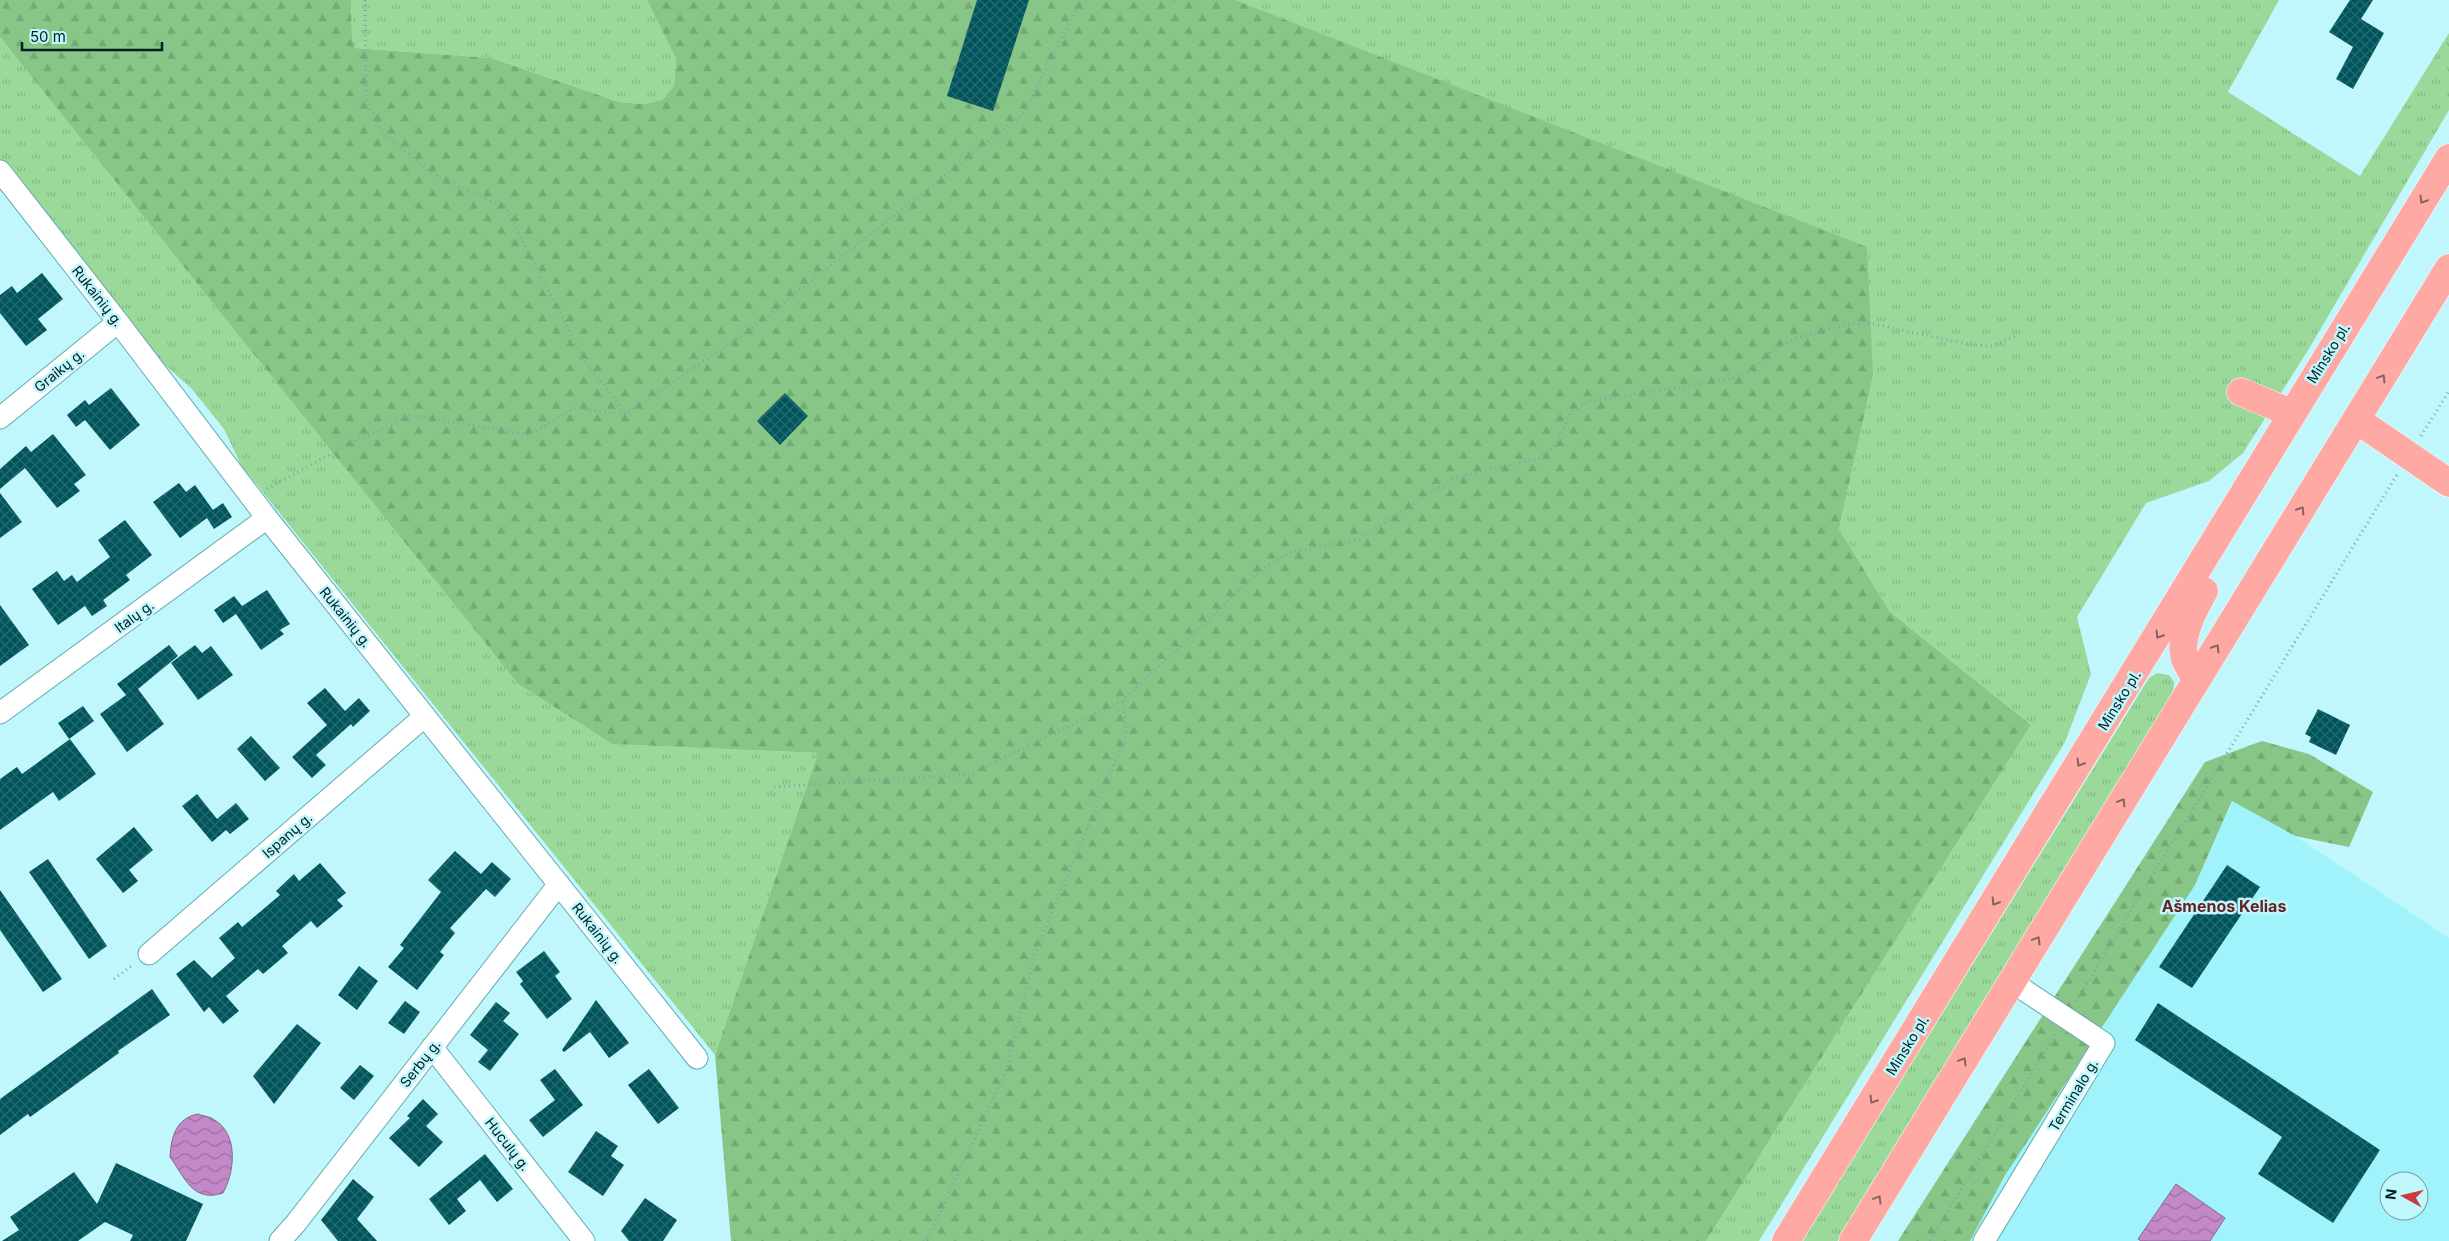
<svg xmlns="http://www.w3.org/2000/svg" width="2449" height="1241" viewBox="0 0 2449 1241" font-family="Inter,sans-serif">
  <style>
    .built { fill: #a0f3fb; fill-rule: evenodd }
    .grass { fill: url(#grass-tufts) }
    .forest { fill: url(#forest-firs) }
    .water { fill: url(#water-waves); stroke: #886896 }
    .building { fill: url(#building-cross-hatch) }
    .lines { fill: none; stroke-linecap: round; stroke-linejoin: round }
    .minor-casing { stroke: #64aab1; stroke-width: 23 }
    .highway-casing { stroke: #fff; stroke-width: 29 }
    .path { stroke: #7aa8ad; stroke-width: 3; stroke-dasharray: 1 4; stroke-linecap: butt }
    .minor { stroke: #fff; stroke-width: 21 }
    .highway { stroke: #fea9a3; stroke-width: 28 }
    .oneway { stroke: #806462 }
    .labels { text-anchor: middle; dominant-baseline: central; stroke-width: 5; stroke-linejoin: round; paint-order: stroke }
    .street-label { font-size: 14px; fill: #021f22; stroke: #bff7fc }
    .quarter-label { font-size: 16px; font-weight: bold; fill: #662121; stroke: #bff7fc }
  </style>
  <defs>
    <pattern id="grass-tufts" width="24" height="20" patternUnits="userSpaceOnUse" patternTransform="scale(1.25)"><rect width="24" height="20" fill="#9ad999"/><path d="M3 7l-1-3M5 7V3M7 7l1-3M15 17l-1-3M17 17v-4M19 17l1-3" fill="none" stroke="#83ba84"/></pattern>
    <pattern id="forest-firs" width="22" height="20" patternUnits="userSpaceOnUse" patternTransform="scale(1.25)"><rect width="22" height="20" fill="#87c686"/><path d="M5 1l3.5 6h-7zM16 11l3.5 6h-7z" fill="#73aa73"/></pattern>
    <pattern id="water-waves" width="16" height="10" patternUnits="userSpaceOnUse" patternTransform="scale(1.25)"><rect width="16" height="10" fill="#c288c7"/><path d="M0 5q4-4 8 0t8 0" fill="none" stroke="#9b6fa1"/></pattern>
    <pattern id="building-cross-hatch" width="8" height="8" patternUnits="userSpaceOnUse" patternTransform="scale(1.25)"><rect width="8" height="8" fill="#00555c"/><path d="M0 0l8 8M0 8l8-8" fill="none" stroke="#246a6f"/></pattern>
  </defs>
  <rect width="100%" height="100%" fill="#bff7fc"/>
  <path class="built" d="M2233 801 2295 836 2449 938V1241H1970L2004 1177 2195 885ZM2389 1181H2419V1211H2389Z"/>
  <path class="grass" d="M351 0H647L676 59 674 86 662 100 643 104 619 102 491 58 355 48 352 38Z
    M1235 0H2279L2228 92 2360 176 2449 33V110L2310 347 2243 453 2209 481 2146 503 2077 617 2091 674 2065 742 1759 1241H1706L2031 725 1890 612 1839 529 1873 376Z
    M0 37 518 684 612 744 818 753 715 1055 241 465 224 429 191 388 157 358 0 160Z
    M2157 673 2169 675 2174 682 2173 695 1838 1241H1802L2149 678Z"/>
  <path class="forest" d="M0 0H351L352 38 355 48 491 58 619 102 643 104 662 100 674 86 676 59 647 0H1235L1867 247 1873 376 1839 529 1890 612 2031 725 1706 1241H731L715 1055 818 753 612 744 518 684 11 51 0 37Z
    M2262 741 2309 754 2373 792 2349 847 2295 836 2232 801 2195 885 2004 1177 1970 1241H1898L2205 762Z"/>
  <path class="water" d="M198 1114C202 1116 209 1116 213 1119 239 1133 235 1172 223 1193 193 1203 185 1178 170 1157 171 1137 176 1118 198 1114Z
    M2176 1184 2225 1218 2210 1241H2141L2138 1239Z"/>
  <path class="building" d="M977 0H1029L993 111 947 96Z
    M2350 0H2373L2361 19 2384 33 2353 89 2336 79 2353 47 2329 32Z
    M42 273 63 299 38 319 47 330 26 346 0 313V295L12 286 17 293Z
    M111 388 140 425 110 450 85 420 76 427 67 415 85 400 89 405Z
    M785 393 808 416 780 445 757 421Z
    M53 434 86 475 74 484 80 491 57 508 25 468 0 489V469L26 446 31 452Z
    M179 483 186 492 195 485 213 510 223 503 232 517 214 529 207 518 180 538 153 502Z
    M0 493 22 522 0 538Z
    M125 520 152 555 126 575 130 580 103 600 107 606 92 616 85 606 58 625 32 589 57 571 64 581 72 575 77 582 110 557 98 540Z
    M267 590 290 624 280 630 284 634 261 650 236 614 223 623 214 610 234 596 242 606Z
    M0 605 29 645 0 666Z
    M169 645 178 656 138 689 164 724 127 752 100 714 126 695 117 684Z
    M195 645 202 653 211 646 233 675 198 700 171 663Z
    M325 688 345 711 359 698 370 711 353 727 351 724 316 755 326 765 312 778 292 757 327 725 307 703Z
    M83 706 94 721 69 739 58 723Z
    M2318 709 2350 725 2336 755 2309 742 2311 737 2305 734Z
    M251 736 280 768 265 781 237 749Z
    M70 739 96 774 59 801 53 792 0 830V779L17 767 22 774Z
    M197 794 217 819 236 803 249 819 230 834 226 830 212 842 182 806Z
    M134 827 153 850 129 870 138 881 123 893 96 859Z
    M455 851 481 874 492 862 511 879 495 897 486 889 450 928 455 933 440 952 444 955 417 990 388 967 404 948 400 945 441 892 428 880Z
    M48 859 107 946 89 959 29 872Z
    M320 863 346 893 337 900 343 906 317 928 311 921 282 946 288 953 263 974 258 969 226 996 239 1011 223 1024 209 1007 204 1012 176 974 194 960 212 978 235 958 219 938 238 922 242 927 280 895 276 891 294 874 299 881Z
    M2227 865 2260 887 2192 988 2159 967Z
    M0 890 62 979 43 992 0 930Z
    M544 951 560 972 555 976 572 999 547 1019 520 984 523 981 516 972Z
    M359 966 378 981 357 1010 338 995Z
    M152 989 170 1015 118 1051 119 1053 68 1090 30 1117 28 1114 0 1135V1099Z
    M596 1000 629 1043 609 1058 590 1032 564 1052 562 1050Z
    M405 1001 420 1012 404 1034 388 1023Z
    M496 1002 510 1013 503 1021 519 1034 490 1071 478 1062 488 1050 470 1035Z
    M2158 1003 2380 1150 2333 1223 2258 1174 2282 1137 2135 1040Z
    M297 1024 321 1043 274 1104 253 1076Z
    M360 1065 374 1076 354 1100 340 1088Z
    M555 1069 583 1105 543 1137 529 1120 555 1100 540 1080Z
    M649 1069 679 1108 658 1124 628 1085Z
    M423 1099 438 1114 426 1126 443 1142 419 1167 389 1138 410 1118 407 1116Z
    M596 1131 618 1146 611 1156 624 1165 603 1196 568 1172Z
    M485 1154 513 1189 497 1202 480 1180 457 1199 466 1211 449 1225 429 1199Z
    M116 1163 203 1204 186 1241H130L133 1235 105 1222 78 1241H2L19 1230 10 1217 74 1172 97 1204Z
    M353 1179 374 1197 357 1219 377 1241H338L321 1220Z
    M645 1198 677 1220 663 1241H629L621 1231Z"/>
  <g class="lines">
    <defs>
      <path id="minor" d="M0 171 118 322 267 518 697 1058
        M0 418 118 322
        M0 713 267 518
        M149 954 425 716
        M432 1047 584 1241
        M280 1241 296 1223 559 884
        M1984 1241 2104 1043 2012 982"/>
      <path id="highway" d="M2241 392 2291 413
        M2357 420 2449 483
        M2196 680C2193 673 2188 666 2185 659 2178 638 2194 609 2204 591
        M1786 1241 2449 158
        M1853 1241 2449 268"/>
    </defs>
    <use href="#minor" class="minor-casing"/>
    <use href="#highway" class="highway-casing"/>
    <path class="path" d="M365 0 366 103 385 135 437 177 505 207 585 361 626 414 748 331 1023 114 1081 0
      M1174 0 1175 3
      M2421 436 2449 391
      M267 489 345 446 410 415 529 435 574 408 626 414
      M774 787 970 774 1123 700 1261 570 1289 553 1359 539 1454 478 1540 458 1554 447 1572 411 1590 401 1731 379 1747 374 1773 350 1796 338 1844 325 1865 322 1972 345 1992 346 2015 336
      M114 979 134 964
      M2076 1001 2398 473
      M923 1241 928 1238 1006 1071 1035 953 1126 735 1123 700
      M1930 1241 2055 1034"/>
    <use href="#minor" class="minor"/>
    <use href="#highway" class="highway"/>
  </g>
  <defs><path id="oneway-chevron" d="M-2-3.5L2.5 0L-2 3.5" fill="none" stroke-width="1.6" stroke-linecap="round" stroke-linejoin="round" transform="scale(1.25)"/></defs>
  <g class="oneway">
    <use href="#oneway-chevron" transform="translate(2423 200) rotate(122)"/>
    <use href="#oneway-chevron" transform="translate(2382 378) rotate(-59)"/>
    <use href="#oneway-chevron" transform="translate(2301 510) rotate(-58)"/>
    <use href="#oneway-chevron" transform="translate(2159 635) rotate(122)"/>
    <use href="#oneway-chevron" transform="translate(2216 648) rotate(-58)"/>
    <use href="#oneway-chevron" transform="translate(2080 763) rotate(122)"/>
    <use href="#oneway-chevron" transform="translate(2122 802) rotate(-59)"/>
    <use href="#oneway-chevron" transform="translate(1995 902) rotate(122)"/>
    <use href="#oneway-chevron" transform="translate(2037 940) rotate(-59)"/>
    <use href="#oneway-chevron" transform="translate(1963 1061) rotate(-59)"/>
    <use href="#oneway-chevron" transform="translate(1873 1100) rotate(122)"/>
    <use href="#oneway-chevron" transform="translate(1878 1199) rotate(-59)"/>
  </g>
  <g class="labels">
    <g class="street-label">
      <text transform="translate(98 296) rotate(52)">Rukainių g.</text>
      <text transform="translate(2328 353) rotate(-58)">Minsko pl.</text>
      <text transform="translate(59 370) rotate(-39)">Graikų g.</text>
      <text transform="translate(134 616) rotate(-36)">Italų g.</text>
      <text transform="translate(346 617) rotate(51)">Rukainių g.</text>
      <text transform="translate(2119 700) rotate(-58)">Minsko pl.</text>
      <text transform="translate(287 835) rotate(-41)">Ispanų g.</text>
      <text transform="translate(598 933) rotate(52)">Rukainių g.</text>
      <text transform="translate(1907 1045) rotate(-58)">Minsko pl.</text>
      <text transform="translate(420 1063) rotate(-52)">Serbų g.</text>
      <text transform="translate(2073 1095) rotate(-59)">Terminalo g.</text>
      <text transform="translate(508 1144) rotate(52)">Huculų g.</text>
    </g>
    <g class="quarter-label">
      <text x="2224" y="906">Ašmenos Kelias</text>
    </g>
  </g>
  <g transform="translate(2404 1196) rotate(278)"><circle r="24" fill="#bff7fc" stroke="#73a1a5"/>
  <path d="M0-4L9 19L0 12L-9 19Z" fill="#c9393d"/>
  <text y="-8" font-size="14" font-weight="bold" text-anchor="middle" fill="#021f22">N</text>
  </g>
  <path d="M22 42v8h140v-8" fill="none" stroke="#021f22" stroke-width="2.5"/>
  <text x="30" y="42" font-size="15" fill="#021f22" stroke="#bff7fc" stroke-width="4" paint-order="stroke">50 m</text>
</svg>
